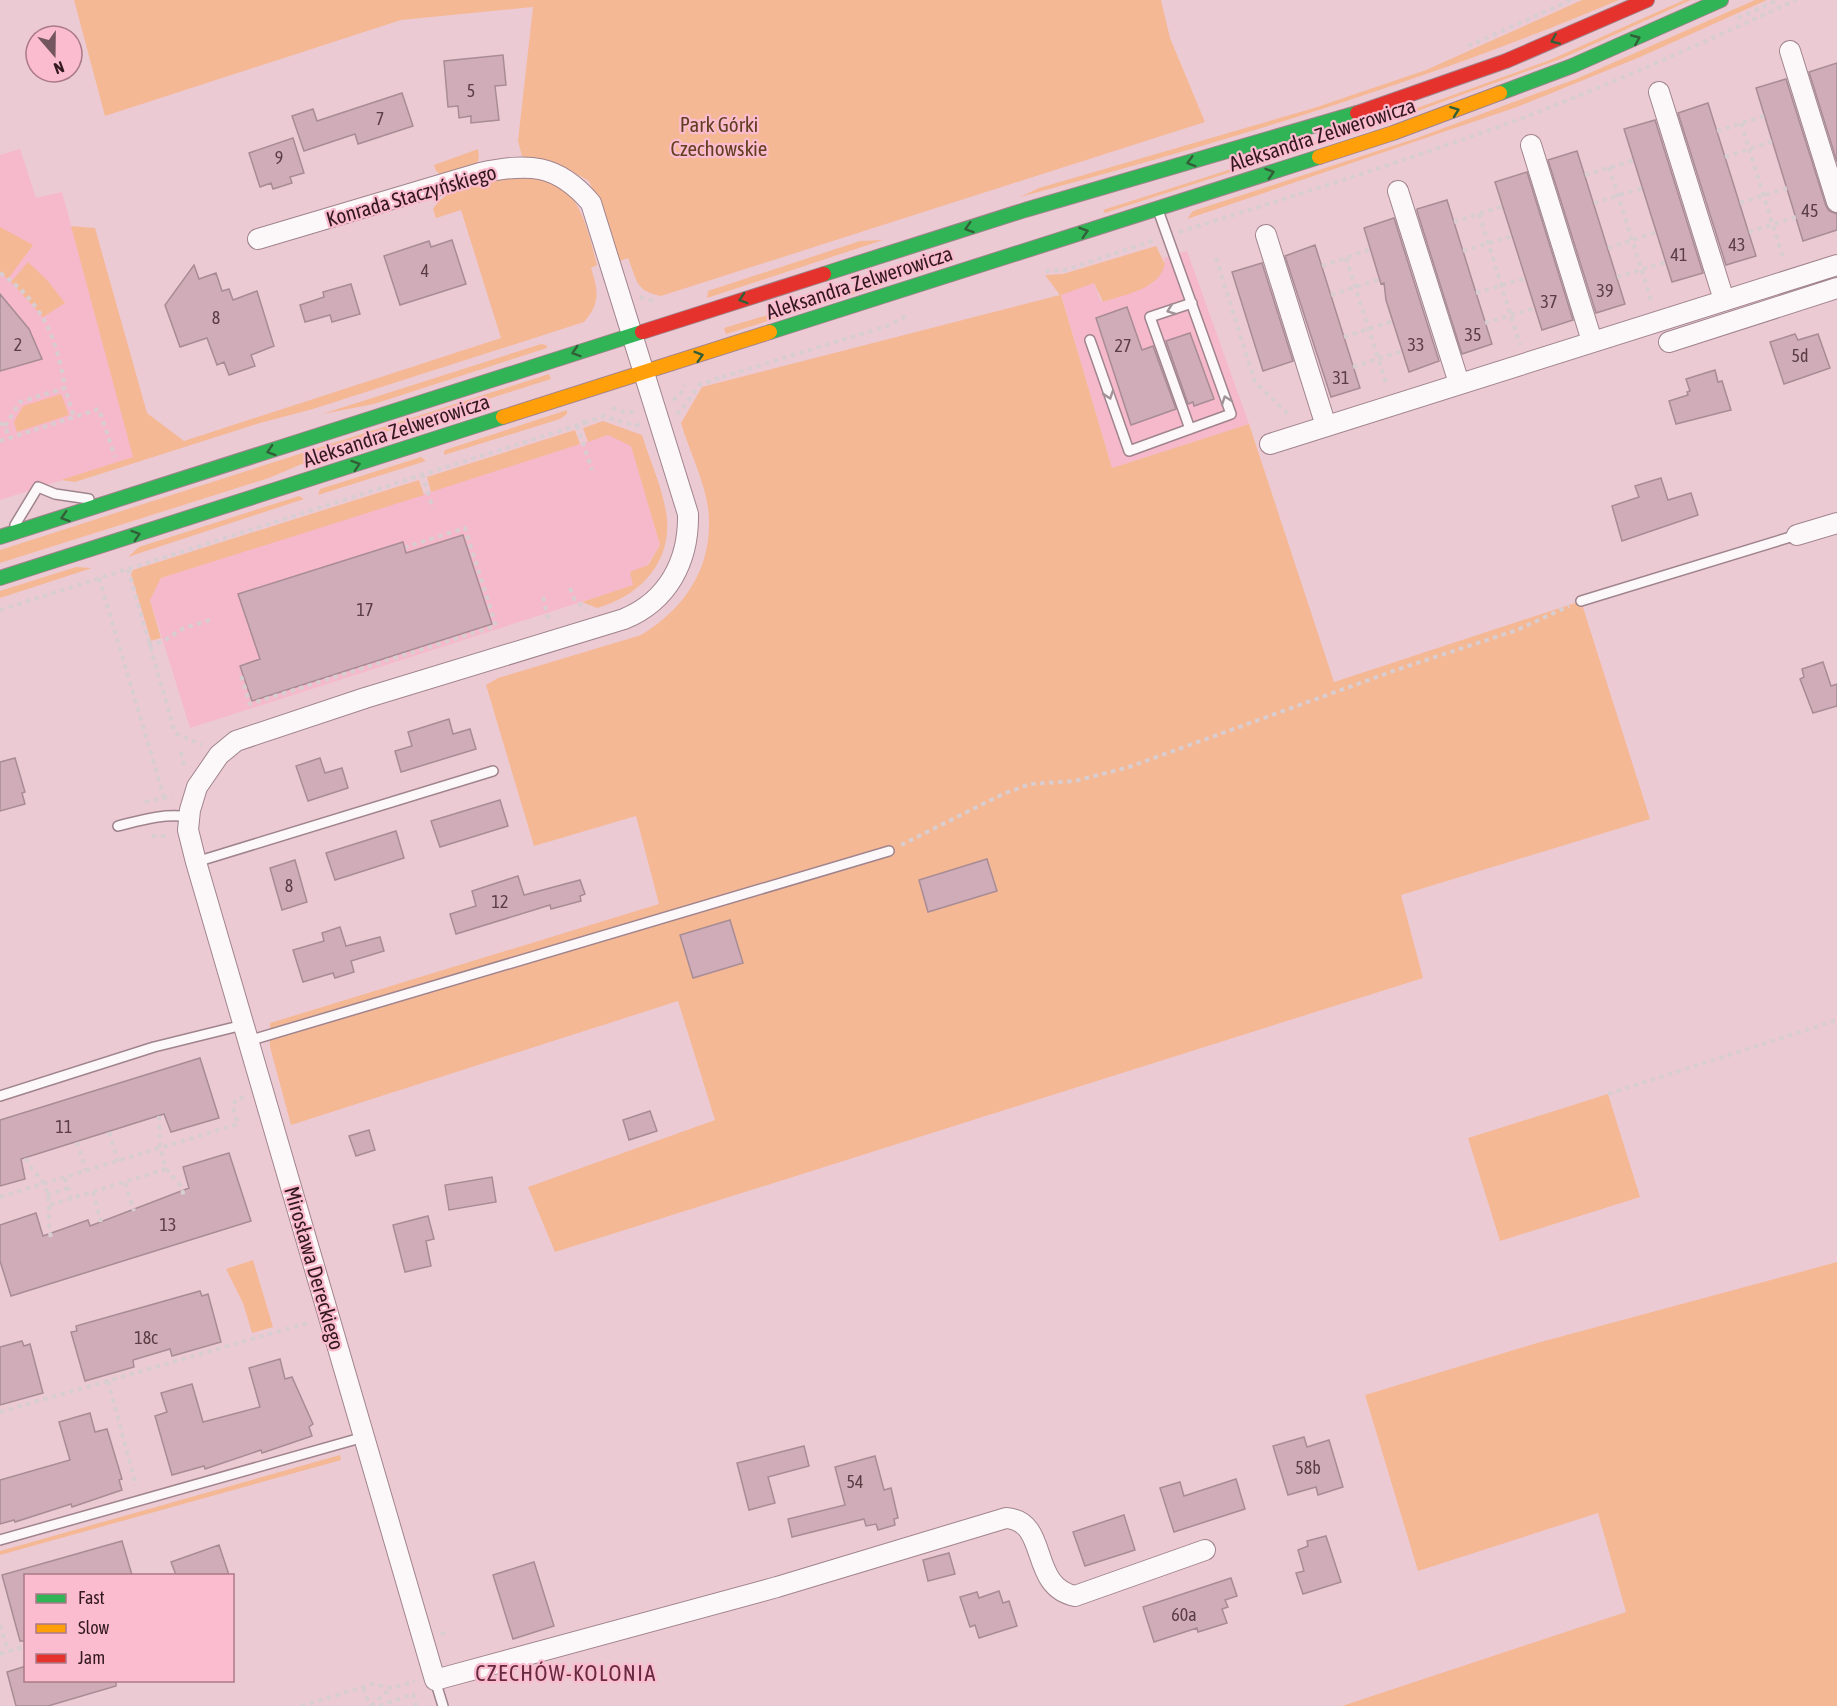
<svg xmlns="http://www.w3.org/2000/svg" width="1837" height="1706" viewBox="0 0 1837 1706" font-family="'Asap Condensed',sans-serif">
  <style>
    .built { fill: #f6b8cb }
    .green { fill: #f5b895 }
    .building { fill: #cfacb7; stroke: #a88c95; stroke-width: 1.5 }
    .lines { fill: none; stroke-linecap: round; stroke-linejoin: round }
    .lane-casing { stroke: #a0848d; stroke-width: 12 }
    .street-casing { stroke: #a0848d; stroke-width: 22 }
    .fast-casing { stroke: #a0848d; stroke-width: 16 }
    .slow-casing { stroke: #a0848d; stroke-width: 16 }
    .jam-casing { stroke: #a0848d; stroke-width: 16 }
    .path { stroke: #d8cdd1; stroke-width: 4; stroke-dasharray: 4.5 4.5; stroke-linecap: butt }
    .lane { stroke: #fcf7f9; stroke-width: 9 }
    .street { stroke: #fcf7f9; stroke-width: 20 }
    .fast { stroke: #30b455; stroke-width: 14 }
    .slow { stroke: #ff9f0a; stroke-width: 14 }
    .jam { stroke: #e5322d; stroke-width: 14 }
    .oneway { stroke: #325e38 }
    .oneway2 { stroke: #a29398 }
    .labels { text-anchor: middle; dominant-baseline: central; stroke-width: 4.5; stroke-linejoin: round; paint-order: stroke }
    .number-label { font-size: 18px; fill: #5b3d46 }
    .park-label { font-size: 21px; fill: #623f21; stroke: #fabcce }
    .street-label { font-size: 21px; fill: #341821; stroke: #fabcce }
    .neighbourhood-label { font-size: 22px; letter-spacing: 1.5px; fill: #672940; stroke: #fabcce }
  </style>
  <rect width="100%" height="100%" fill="#eccad4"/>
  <path class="built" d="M20 149 36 198 62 192 134 457 0 500V155Z
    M1187 251 1249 424 1112 468 1061 294 1094 283 1100 300 1103 302 1152 284 1165 264 1164 258Z
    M608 435 631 445 660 545 634 585 190 728 150 599 161 578Z"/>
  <path class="green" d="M74 0H1161L1170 38 1205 122 661 296C635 291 637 280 628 258L620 261 589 181 560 165 522 156 518 141 533 7 401 20 105 116Z
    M1582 0H1619C1425 82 1223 142 1020 197L1039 188 1314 108 1426 70Z
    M1684 0H1691L1563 58 1401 117 1105 213 1103 210 1378 122 1550 60Z
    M1755 0H1767L1640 57 1517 107 1187 219 1193 211 1417 138 1508 104 1576 79Z
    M478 149 479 158 476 166 442 176 436 171 434 165Z
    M505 175C517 176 531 175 543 178 580 186 589 234 597 265L591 268C598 290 601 303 584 322L313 409 260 423 75 482 61 480 133 457 71 226 95 228 147 413 184 441 501 338 461 210 436 218 433 209C447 186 481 182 505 175Z
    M0 227 33 245 8 279 0 273Z
    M883 240 707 298 708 291 860 241Z
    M1156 246 1165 264C1159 290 1125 294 1103 302L1094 283 1061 295 1112 468 1249 424 1334 682 1581 601 1650 819 1401 895 1423 978 555 1252 528 1187 715 1120 678 1001 291 1125 270 1047V1023L659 904 636 816 534 846 486 685 498 678 641 635C682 610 710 572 709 521 709 489 690 454 681 423L702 387 1060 295 1045 275 1063 274Z
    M28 262 47 280 65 303 43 317 11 282Z
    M882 281 883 285 726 334 724 328Z
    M541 344 546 345 547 348 374 404 322 414Z
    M549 374 551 379 351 443 269 478 0 563V550Z
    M61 394 69 415 17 432 14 422 23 406Z
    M567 410V414L560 419 444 455V452L445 450Z
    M603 421 642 435C650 461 664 491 667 519 671 564 638 597 597 608L582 602 633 585 630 572 648 565 660 545 631 446 608 435 588 442 583 428Z
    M575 430 580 444 431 492 427 477Z
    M421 457 426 461 318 495 320 489Z
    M419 480 424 495 161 578 150 600 161 638 151 641 131 575 133 570Z
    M299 496 304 499 128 557 139 547Z
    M76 567 92 568 0 598V591Z
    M1608 1094 1640 1197 1500 1241 1468 1138Z
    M253 1260 273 1327 252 1333 243 1303 226 1269Z
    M1837 1262V1706H1342L1626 1612 1598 1513 1418 1571 1365 1395 1537 1343Z
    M340 1455 341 1460 0 1555V1551Z"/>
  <path class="building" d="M503 55 506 85 495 86 499 120 471 123V116L459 118 458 106 448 107 444 61Z
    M1837 63V162L1809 72Z
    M1786 79 1826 206 1829 211 1837 214V230L1803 241 1756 88Z
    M402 93 413 126 358 144 355 134 304 151 292 116 313 109 317 121Z
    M1708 103 1756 256 1726 265 1678 113Z
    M1655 120 1703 273 1672 282 1624 129Z
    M293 138 304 173 290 177 292 183 273 189 271 183 260 187 249 153Z
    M1577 151 1625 304 1596 313 1548 160Z
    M1527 172 1573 320 1542 330 1495 182Z
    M1447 200 1492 344 1462 354 1417 211V209Z
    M1394 218 1439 361 1409 372 1386 300 1384 283 1381 284 1364 228Z
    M452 240 466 284 400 305 384 256 429 241 431 247Z
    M1315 245 1360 388 1331 397 1285 256Z
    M1262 263 1293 361 1263 371 1232 272Z
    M194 265 199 279 216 273 222 291 229 289 233 300 257 291 274 346 251 355 255 366 229 375 224 362 217 365 207 338 180 347 165 305Z
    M351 284 360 314 332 322 330 315 305 322 300 305 324 297 323 292Z
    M0 294 29 329 42 359 0 371Z
    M1127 307 1142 350 1153 346 1176 409 1131 425 1096 318Z
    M1190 333 1214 399 1194 406 1193 402 1188 404 1166 341Z
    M1795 334 1798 340 1818 334 1830 368 1784 384 1770 342Z
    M1715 370 1718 382 1722 381 1731 410 1676 424 1669 401 1688 395 1687 392 1690 391 1686 379Z
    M1661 478 1668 500 1691 493 1698 515 1622 541 1612 506 1639 497 1635 486Z
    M463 535 492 624 252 701 240 666 260 659 238 594 403 542 406 553Z
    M1823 662 1831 686 1837 684V706L1813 713 1800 679 1804 677 1802 669Z
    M449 719 453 734 470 729 476 749 401 772 395 751 412 746 408 732Z
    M15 758 25 792 22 793 25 804 0 811V762Z
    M320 758 325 773 342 768 348 788 308 801 296 766Z
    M500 800 508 826 440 847 431 821Z
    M396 831 404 858 335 880 326 853Z
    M987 859 997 891 928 912 919 880Z
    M295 860 307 902 282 910 270 868Z
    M518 876 524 895 580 880 585 894 580 896 581 901 551 909 550 905 456 934 450 914 476 906 472 891Z
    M730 920 743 963 693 978 680 935Z
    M340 927 346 946 380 937 384 951 351 961 354 972 335 978 333 973 303 982 293 950 324 941 322 933Z
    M200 1058 219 1118 171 1132 164 1114 21 1159 25 1179 0 1186V1120Z
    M650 1111 657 1131 629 1140 623 1120Z
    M369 1130 375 1150 356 1156 349 1136Z
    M229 1153 251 1221 11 1296 0 1261V1225L36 1213 43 1236 88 1220 90 1226 189 1188 183 1167Z
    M492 1177 496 1202 449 1210 445 1185Z
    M428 1216 434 1239 426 1241 431 1266 405 1272 393 1225Z
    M200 1291 202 1296 208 1294 221 1342 172 1356 170 1349 133 1360 134 1367 85 1381 71 1332 77 1331 76 1326Z
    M22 1341 24 1346 30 1344 43 1393 0 1405V1347Z
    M280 1359 285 1379 292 1377 313 1424 309 1427 312 1436 262 1453 261 1450 205 1469 204 1466 172 1475 155 1416 167 1412 161 1393 192 1384 203 1422 260 1407 249 1368Z
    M90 1413 95 1432 107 1429 122 1479 119 1480 122 1490 72 1507 71 1504 15 1522 14 1520 0 1524V1480L70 1460 59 1422Z
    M1304 1437 1307 1447 1329 1440 1343 1487 1318 1495 1316 1487 1288 1495 1273 1446Z
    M804 1446 809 1466 768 1477 775 1503 749 1510 737 1463Z
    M875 1456 884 1490 891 1488 898 1518 894 1519 895 1525 878 1530 876 1524 866 1526 864 1519 792 1537 788 1519 845 1505 835 1467Z
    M1236 1479 1245 1509 1174 1532 1160 1488 1180 1482 1184 1496Z
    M1124 1515 1135 1550 1085 1566 1073 1532Z
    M1326 1536 1341 1582 1303 1594 1296 1573 1304 1571 1298 1550 1308 1546 1307 1541Z
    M122 1541 132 1575H26V1641H20L2 1575Z
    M219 1545 229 1575H176L171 1562Z
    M949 1553 955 1574 928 1581 923 1560Z
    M534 1562 554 1626 513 1639 493 1575Z
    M1231 1578 1237 1596 1225 1600 1228 1607 1222 1609 1227 1623 1198 1632 1197 1628 1154 1642 1143 1607Z
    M999 1591 1003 1603 1009 1601 1017 1626 979 1638 975 1625 970 1627 960 1597 977 1592 979 1598Z
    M26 1666V1680H116V1686L48 1706H16L7 1672Z"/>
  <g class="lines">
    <defs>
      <path id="lane" d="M1090 340 1129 451 1231 414 1158 210
        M1190 429 1150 317 1192 303
        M15 525 38 487 55 494 89 499
        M1581 601 1797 535
        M118 826C142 820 164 813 189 817
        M196 862 493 771
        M248 1041 889 851
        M0 1096 154 1047 243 1025
        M0 1540 364 1437
        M435 1680 443 1706"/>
      <path id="street" d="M1790 51 1837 202
        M1659 92 1724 300
        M1531 145 1592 341
        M1398 191 1459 383
        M1266 235 1326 426
        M258 239 480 173C528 163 557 163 591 203L688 514C689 561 668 601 624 619L365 698 236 741 219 755 197 787 190 810 188 830 196 862 435 1680 777 1587 1006 1518C1050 1521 1028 1586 1075 1596L1205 1550
        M1669 342 1837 288
        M1270 444 1837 265
        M1797 535 1837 523"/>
      <path id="fast" d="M1500 93 1572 66 1721 0
        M824 274 1025 210 1357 113
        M770 332 1319 157
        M0 537 642 332
        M0 578 503 417"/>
      <path id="slow" d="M1319 157 1393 133 1500 93
        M503 417 770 332"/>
      <path id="jam" d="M1357 113 1506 61 1647 0
        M642 332 824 274"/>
    </defs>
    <use href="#lane" class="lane-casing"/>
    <use href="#street" class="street-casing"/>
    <use href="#fast" class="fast-casing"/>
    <use href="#slow" class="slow-casing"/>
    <use href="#jam" class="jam-casing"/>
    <path class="path" d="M1738 18 1778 0
      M1468 46 1571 0
      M1741 123 1784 261
      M1717 131 1764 116
      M1725 157 1773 141
      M1609 167 1652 303
      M1585 175 1634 160
      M1594 203 1643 188
      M1740 203 1787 188
      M1479 214 1520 345
      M1454 222 1503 206
      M1179 232C1291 197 1402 162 1512 122 1608 86 1702 43 1796 0
      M1749 232 1796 217
      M1608 248 1657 232
      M1463 251 1512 236
      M1216 258 1255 382 1286 412 1288 419
      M1346 258 1387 386
      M1322 266 1371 249
      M1045 271 1065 270 1155 240
      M0 273C43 302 57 339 65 388
      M1617 277 1666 262
      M1476 293 1526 278
      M1331 295 1380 279
      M640 297 656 302
      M1485 323 1535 308
      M1344 337 1393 321
      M1353 367 1402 351
      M722 377 887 326 906 316
      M673 400 679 396 685 385
      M612 408 627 413 637 411
      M676 413 680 412 699 385 722 377
      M0 423 5 426 9 438
      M584 423 604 416 635 426 640 424
      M577 425 592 470
      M5 426 20 402 65 388 74 417
      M0 441 99 409 115 457
      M422 474 433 509
      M128 569 175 733 202 745
      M99 578 164 797
      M570 588 575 601 587 609
      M543 597 549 622
      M0 610 584 423 581 416
      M148 645 162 642 184 628 210 620
      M241 676 250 704 496 626 465 528 406 547
      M181 752 185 769
      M145 802 172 796
      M152 836H169
      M901 845 1003 794 1030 784 1075 781 1129 767 1396 670 1517 630 1569 606
      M1608 1094 1837 1020
      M109 1132 118 1161
      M77 1142 86 1171
      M26 1158C29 1169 40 1175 44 1185 53 1203 46 1219 51 1237
      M166 1169 181 1186 184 1196
      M65 1178 71 1198
      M125 1183 134 1211
      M93 1192 101 1222
      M47 1195 68 1188
      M0 1197 238 1124 233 1107 236 1099 245 1097
      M50 1205 166 1169 160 1148 159 1116
      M108 1381 136 1486
      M0 1412 311 1322
      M0 1625 8 1651
      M441 1634 450 1632
      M0 1654 26 1646
      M363 1688 370 1706
      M301 1706 373 1684 392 1688 415 1681
      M371 1706 391 1688
      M379 1706 413 1694 416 1706"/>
    <use href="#lane" class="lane"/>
    <use href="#street" class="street"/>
    <use href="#fast" class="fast"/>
    <use href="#slow" class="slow"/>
    <use href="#jam" class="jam"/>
  </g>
  <defs><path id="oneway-chevron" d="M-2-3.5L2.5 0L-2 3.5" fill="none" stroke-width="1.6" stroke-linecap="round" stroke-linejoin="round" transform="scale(1.5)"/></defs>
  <g class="oneway">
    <use href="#oneway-chevron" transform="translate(1636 39) rotate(-23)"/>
    <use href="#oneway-chevron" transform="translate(1555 40) rotate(157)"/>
    <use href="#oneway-chevron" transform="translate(1455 111) rotate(-20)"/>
    <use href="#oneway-chevron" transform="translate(1191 162) rotate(164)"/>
    <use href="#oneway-chevron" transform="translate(1270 173) rotate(-18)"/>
    <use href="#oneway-chevron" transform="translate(969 228) rotate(163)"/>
    <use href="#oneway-chevron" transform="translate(1084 232) rotate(-17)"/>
    <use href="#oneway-chevron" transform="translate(743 299) rotate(162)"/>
    <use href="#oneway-chevron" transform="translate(576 352) rotate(162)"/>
    <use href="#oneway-chevron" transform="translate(699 356) rotate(-17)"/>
    <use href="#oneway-chevron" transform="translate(271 451) rotate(162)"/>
    <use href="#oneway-chevron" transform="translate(356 465) rotate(-18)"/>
    <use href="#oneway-chevron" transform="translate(65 517) rotate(163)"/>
    <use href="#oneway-chevron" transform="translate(136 535) rotate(-18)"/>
  </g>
  <g class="oneway2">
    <use href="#oneway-chevron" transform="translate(1171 310) rotate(160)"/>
    <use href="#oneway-chevron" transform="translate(1109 395) rotate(71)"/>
    <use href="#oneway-chevron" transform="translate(1226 400) rotate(-110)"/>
  </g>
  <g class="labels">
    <g class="number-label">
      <text x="471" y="90">5</text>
      <text x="380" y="118">7</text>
      <text x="279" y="157">9</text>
      <text x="1810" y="210">45</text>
      <text x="1737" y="244">43</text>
      <text x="1679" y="254">41</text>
      <text x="425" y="270">4</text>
      <text x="1605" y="290">39</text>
      <text x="1549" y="301">37</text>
      <text x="216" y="317">8</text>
      <text x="1473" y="334">35</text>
      <text x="18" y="344">2</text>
      <text x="1416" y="344">33</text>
      <text x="1123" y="345">27</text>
      <text x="1800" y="355">5d</text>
      <text x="1341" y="377">31</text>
      <text x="365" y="609">17</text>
      <text x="289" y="885">8</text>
      <text x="500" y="901">12</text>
      <text x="64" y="1126">11</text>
      <text x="168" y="1224">13</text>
      <text x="146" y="1337">18c</text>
      <text x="1308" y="1467">58b</text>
      <text x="855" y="1481">54</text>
      <text x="1184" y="1614">60a</text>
    </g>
    <g class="park-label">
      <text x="719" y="124">Park Górki<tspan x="719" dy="24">Czechowskie</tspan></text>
    </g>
    <g class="street-label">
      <text transform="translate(1322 134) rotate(-18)">Aleksandra Zelwerowicza</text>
      <text transform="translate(411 195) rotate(-16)">Konrada Staczyńskiego</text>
      <text transform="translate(859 282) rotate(-18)">Aleksandra Zelwerowicza</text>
      <text transform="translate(396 430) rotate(-18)">Aleksandra Zelwerowicza</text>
      <text transform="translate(315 1268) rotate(74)">Mirosława Dereckiego</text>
    </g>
    <g class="neighbourhood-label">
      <text x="566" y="1673">CZECHÓW-KOLONIA</text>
    </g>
  </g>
  <rect x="24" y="1574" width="210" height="108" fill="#fabcce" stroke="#ab7a89" stroke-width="1.5"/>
  <rect x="36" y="1594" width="30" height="9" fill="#30b455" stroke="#ab7a89" stroke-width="1.5"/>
  <text x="78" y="1604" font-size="18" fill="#341821">Fast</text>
  <rect x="36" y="1624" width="30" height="9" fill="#ff9f0a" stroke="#ab7a89" stroke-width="1.5"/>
  <text x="78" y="1634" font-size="18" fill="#341821">Slow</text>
  <rect x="36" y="1654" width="30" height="9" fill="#e5322d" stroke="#ab7a89" stroke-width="1.5"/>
  <text x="78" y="1664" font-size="18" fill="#341821">Jam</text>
  <g transform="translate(54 54) rotate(160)"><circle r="28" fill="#fabcce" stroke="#ab7a89" stroke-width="1.5"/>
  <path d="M0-4.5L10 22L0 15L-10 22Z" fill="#745660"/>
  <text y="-9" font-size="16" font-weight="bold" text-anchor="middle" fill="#341821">N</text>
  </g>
</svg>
